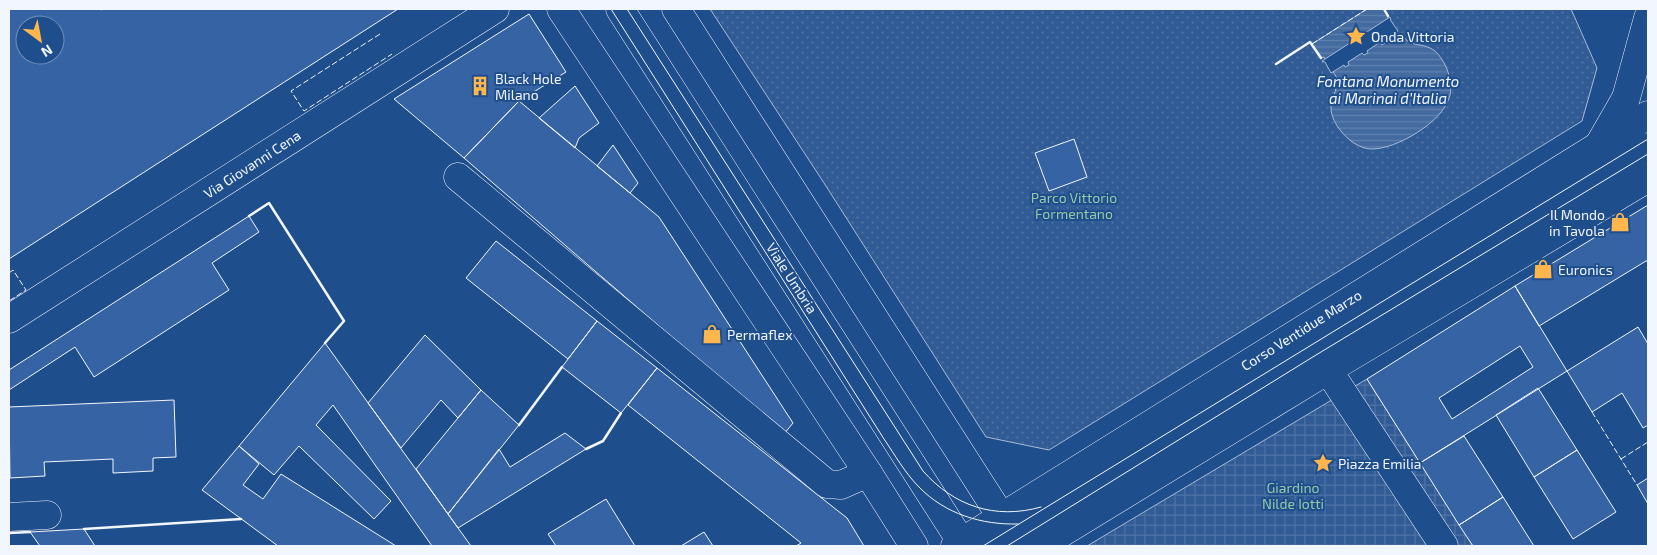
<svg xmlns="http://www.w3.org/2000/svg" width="1657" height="555" viewBox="0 0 1657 555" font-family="'Exo 2',sans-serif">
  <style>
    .park { fill: url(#park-dots); stroke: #a8bbd7 }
    .plaza { fill: url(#plaza-grid); stroke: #a8bbd7 }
    .water { fill: url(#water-rules); stroke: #a8bbd7 }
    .pier { fill: #1f4e8c; stroke: #a8bbd7 }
    .building { fill: #3563a3; stroke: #f2f6ff; fill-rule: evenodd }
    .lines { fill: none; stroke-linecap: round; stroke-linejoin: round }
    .minor-casing { stroke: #f2f6ff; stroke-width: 29 }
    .major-casing { stroke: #f2f6ff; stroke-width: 29 }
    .minor { stroke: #1f4e8c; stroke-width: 28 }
    .major { stroke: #1f4e8c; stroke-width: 28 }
    .tram { stroke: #f2f6ff; stroke-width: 1 }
    .fence { stroke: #f2f6ff; stroke-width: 1; stroke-dasharray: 6 2.5; stroke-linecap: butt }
    .wall { stroke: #f2f6ff; stroke-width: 2.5 }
    .labels { text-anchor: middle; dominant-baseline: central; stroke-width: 4; stroke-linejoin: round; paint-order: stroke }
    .poi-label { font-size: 14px; fill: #f2f6ff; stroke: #1f4e8c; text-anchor: start }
    .street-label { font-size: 14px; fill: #f2f6ff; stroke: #1f4e8c }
    .park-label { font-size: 14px; fill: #97c8a6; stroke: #1f4e8c }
    .water-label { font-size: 15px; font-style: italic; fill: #f2f6ff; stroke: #1f4e8c }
  </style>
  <defs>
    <pattern id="park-dots" width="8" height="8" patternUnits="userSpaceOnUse" patternTransform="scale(1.25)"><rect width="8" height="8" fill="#305b95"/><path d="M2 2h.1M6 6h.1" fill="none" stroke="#4e73a5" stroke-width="1.8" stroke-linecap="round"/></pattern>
    <pattern id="plaza-grid" width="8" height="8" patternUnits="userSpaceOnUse" patternTransform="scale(1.25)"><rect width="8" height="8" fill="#305b95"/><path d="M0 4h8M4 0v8" fill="none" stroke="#4e73a5"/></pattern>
    <pattern id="water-rules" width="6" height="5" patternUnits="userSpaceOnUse" patternTransform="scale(1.25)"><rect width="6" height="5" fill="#446ba0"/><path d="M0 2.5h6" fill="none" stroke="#5f81ae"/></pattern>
  </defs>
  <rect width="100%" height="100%" fill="#1f4e8c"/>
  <path class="park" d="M710 9H1571L1597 68 1582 121 1049 450 986 437 824 183Z"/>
  <path class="plaza" d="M1367 379 1473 546H1087Z"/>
  <path class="water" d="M1367 9H1384L1388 16 1387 18 1400 38 1403 36C1410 47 1420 43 1430 48 1438 51 1445 63 1448 72 1451 80 1452 90 1449 98 1442 122 1397 149 1372 149 1365 149 1358 146 1351 141 1341 133 1330 119 1331 106 1332 96 1339 90 1334 80L1337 78 1324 57 1321 58 1312 44Z"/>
  <path class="pier" d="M1390 17 1391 21 1398 31 1384 40 1386 42 1382 45 1380 42 1367 51 1368 53 1364 55 1362 53 1348 62 1349 65 1345 67 1344 65 1331 73 1325 62 1322 61Z"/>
  <path class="building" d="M9 9H100L101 10 103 9H398L9 259ZM25 25H55V55H25Z
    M529 14 566 72 519 101 464 158 394 99Z
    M575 86 599 123 579 138 575 148 539 118Z
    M519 101 659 217 793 423 784 434 464 158Z
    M1074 139 1087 177 1049 191 1035 153Z
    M613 145 638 183 630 193 597 166Z
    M1648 205V261H1646L1539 326 1515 286Z
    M249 216 259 232 212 263 229 290 94 377 75 347 9 390V370Z
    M496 241 597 321 568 359 466 278Z
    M1515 286 1567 371 1420 463 1367 379ZM1520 346 1533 367 1452 419 1439 398Z
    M597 321 657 368 621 413 562 367Z
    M1638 327 1648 344V425L1643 428 1622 393 1592 412 1567 371Z
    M425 335 481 390 458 418 441 400 401 448 368 403Z
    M325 343 448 514 471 546H432L333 405 316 425 391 501 374 519 299 446 274 475 239 446Z
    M657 368 847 518 864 546H796L801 543 628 405Z
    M1538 388 1577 450 1534 477 1496 415Z
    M481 390 519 425 448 514 416 469Z
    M174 400 176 457 153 458V471L113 473V459L44 462 45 476 10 478 9 407Z
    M565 433 586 449 458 528 448 514 499 449 510 467Z
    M1464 436 1503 497 1459 525 1420 463Z
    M239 446 259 464 243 485 263 499 281 474 396 546H278L202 490Z
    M1577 450 1616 512 1573 539 1534 477Z
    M1648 478V504L1637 485Z
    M1503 497 1534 546H1473L1459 525Z
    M606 499 635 546H556L548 534Z
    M84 529 95 546H40L30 532Z
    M704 532 713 546H681Z"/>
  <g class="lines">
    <defs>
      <path id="minor" d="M620 9 964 546
        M1599 145 1626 98 1648 18
        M458 177 827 484 841 485 868 473
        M9 319 495 9
        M1328 370 1444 546
        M9 517 47 515
        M996 546 1648 147"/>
      <path id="major" d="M561 9 868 473 914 546
        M676 9 1020 546
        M955 546 1648 115
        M1040 546 1328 370 1648 178"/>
    </defs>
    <use href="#minor" class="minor-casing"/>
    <use href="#major" class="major-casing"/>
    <use href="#minor" class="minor"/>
    <use href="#major" class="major"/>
    <path class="tram" d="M611 9 884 439C895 455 905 473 919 487 945 514 982 525 1018 524
      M627 9 923 471C954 506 995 520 1041 507
      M983 546 1648 139
      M1007 546 1316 355 1648 154"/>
    <path class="fence" d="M380 34 291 91 304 111 392 54
      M1312 44 1367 9
      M9 273 13 270 26 290 9 301
      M1592 412 1637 485
      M1621 459 1648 442"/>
    <path class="wall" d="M1384 9 1388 16
      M1276 64 1310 42 1321 58
      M249 216 269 203 344 321 325 343
      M519 425 562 367
      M586 449 603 441 621 413
      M84 529 241 519
      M9 533 30 532"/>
  </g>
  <defs>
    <symbol id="sight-bare" viewBox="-9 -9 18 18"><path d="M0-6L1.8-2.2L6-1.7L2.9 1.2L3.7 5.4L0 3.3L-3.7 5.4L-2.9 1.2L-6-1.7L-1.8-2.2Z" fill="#ffb74d" stroke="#1f4e8c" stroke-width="2.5" paint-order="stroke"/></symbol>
    <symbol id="building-bare" viewBox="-9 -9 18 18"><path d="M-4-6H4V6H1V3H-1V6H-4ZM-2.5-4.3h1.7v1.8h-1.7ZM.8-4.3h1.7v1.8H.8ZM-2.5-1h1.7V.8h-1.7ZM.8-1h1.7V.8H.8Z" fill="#ffb74d" stroke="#1f4e8c" stroke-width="2.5" paint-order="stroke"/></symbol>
    <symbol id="shop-bare" viewBox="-9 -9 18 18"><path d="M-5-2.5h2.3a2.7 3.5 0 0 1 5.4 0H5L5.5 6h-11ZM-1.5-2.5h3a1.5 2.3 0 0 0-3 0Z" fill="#ffb74d" stroke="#1f4e8c" stroke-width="2.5" paint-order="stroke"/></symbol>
  </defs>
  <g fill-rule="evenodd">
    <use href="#sight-bare" x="1342" y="22" width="28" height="28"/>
    <use href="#building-bare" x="466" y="72" width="28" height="28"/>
    <use href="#shop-bare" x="1606" y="208" width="28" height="28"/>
    <use href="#shop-bare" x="1529" y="255" width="28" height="28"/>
    <use href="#shop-bare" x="698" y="320" width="28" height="28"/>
    <use href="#sight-bare" x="1309" y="449" width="28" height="28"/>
  </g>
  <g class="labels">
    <g class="poi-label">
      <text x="1371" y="36">Onda Vittoria</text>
      <text x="495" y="78">Black Hole<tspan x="495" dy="16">Milano</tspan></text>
      <text x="1605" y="214" text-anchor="end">Il Mondo<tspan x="1605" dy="16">in Tavola</tspan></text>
      <text x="1558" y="269">Euronics</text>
      <text x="727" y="334">Permaflex</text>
      <text x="1338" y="463">Piazza Emilia</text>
    </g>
    <g class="street-label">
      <text transform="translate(252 164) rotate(-33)">Via Giovanni Cena</text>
      <text transform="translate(792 278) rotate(57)">Viale Umbria</text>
      <text transform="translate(1301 330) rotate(-32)">Corso Ventidue Marzo</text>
    </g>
    <g class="park-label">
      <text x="1074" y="197">Parco Vittorio<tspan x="1074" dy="16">Formentano</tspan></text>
      <text x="1293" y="487">Giardino<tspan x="1293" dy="16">Nilde Iotti</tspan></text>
    </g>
    <g class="water-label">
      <text x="1388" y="81">Fontana Monumento<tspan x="1388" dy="17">ai Marinai d’Italia</tspan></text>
    </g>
  </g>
  <rect width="1657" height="555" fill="none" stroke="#f2f6ff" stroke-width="20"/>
  <g transform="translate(40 40) rotate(148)"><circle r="24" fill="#1f4e8c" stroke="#7391ba"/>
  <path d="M0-4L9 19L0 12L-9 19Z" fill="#ffb74d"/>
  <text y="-8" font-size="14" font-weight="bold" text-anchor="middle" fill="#f2f6ff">N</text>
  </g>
</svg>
